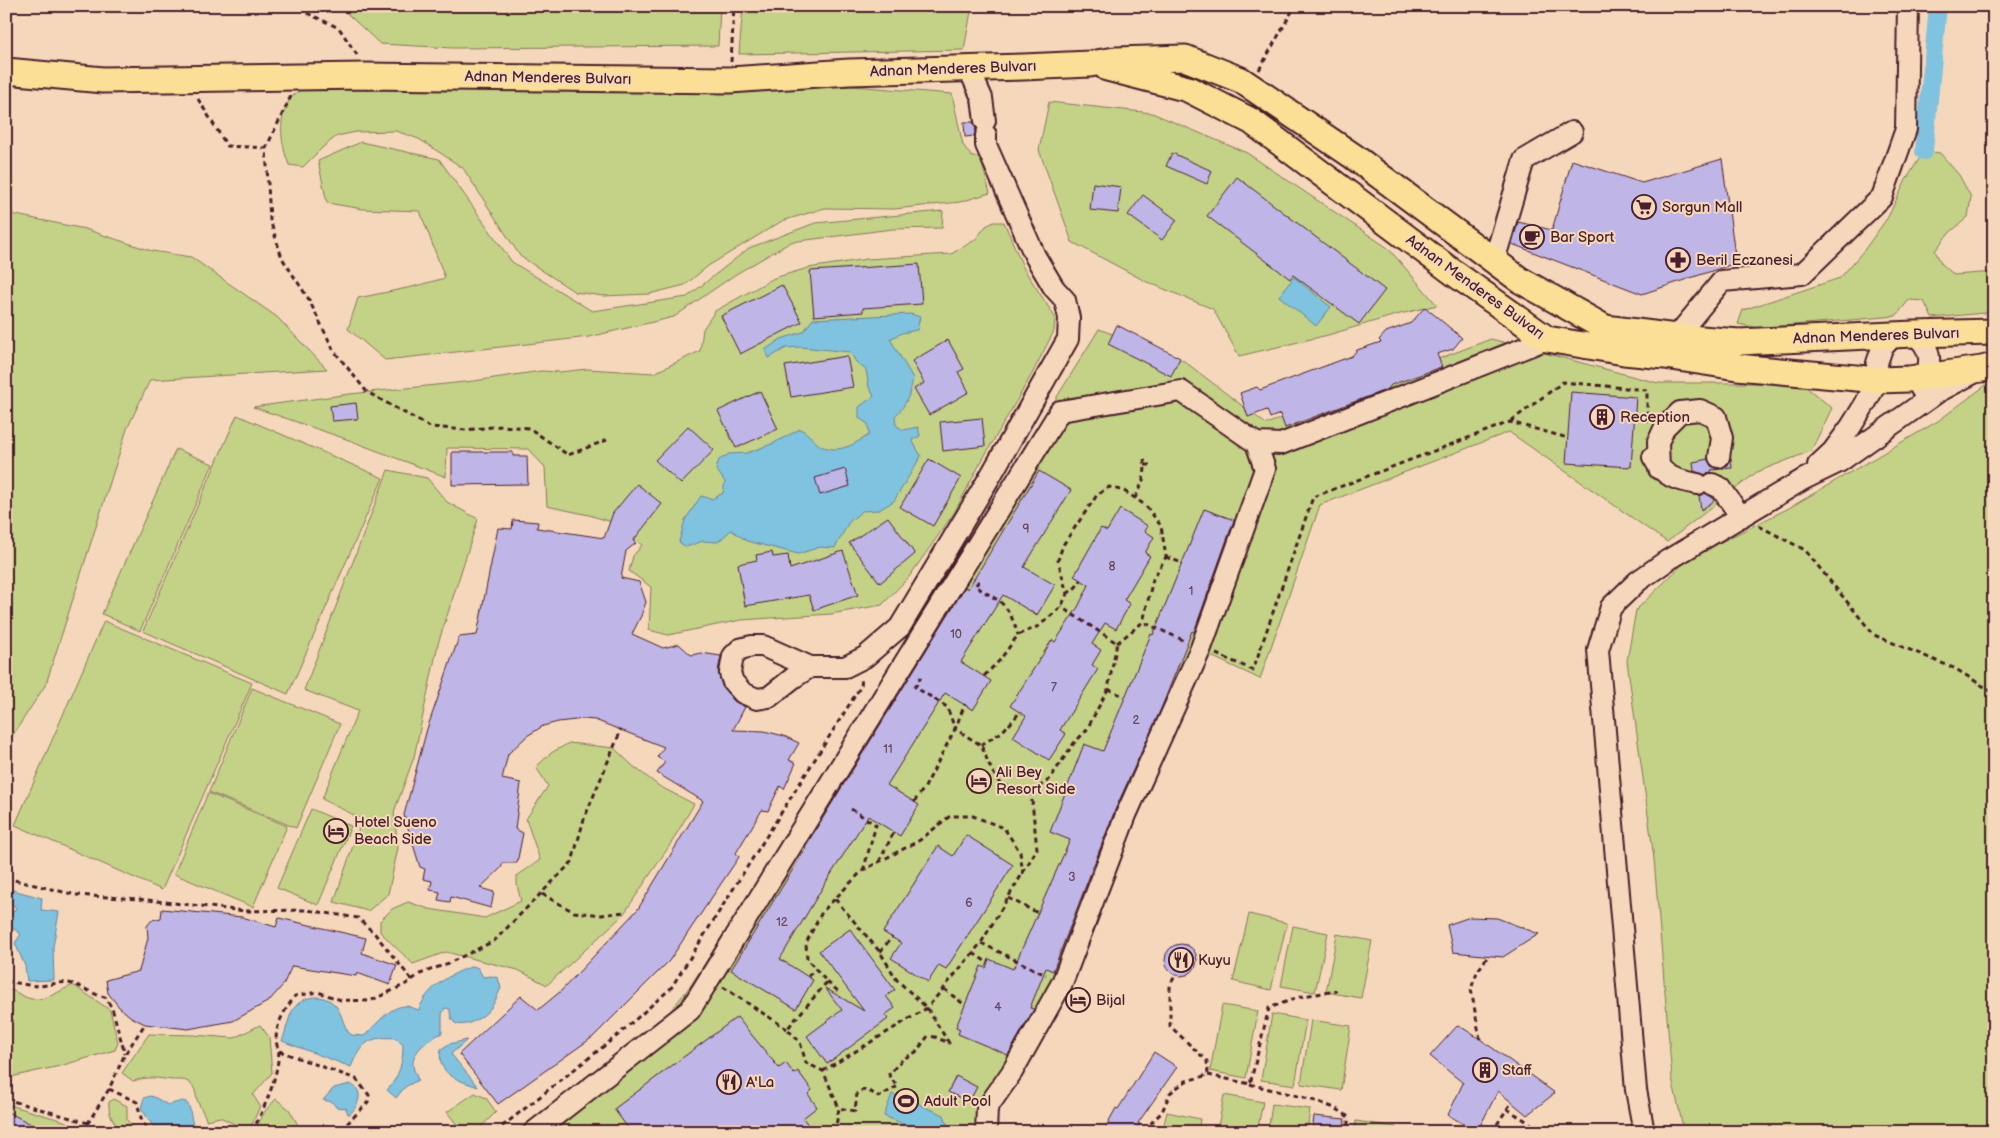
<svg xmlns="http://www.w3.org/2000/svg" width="2000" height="1138" viewBox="0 0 2000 1138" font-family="'Balsamiq Sans',sans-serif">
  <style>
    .green { fill: #c3d287; stroke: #867859 }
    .water { fill: #7fc3e0; stroke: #6a8198 }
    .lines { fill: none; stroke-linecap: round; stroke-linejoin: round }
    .canal { stroke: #7fc3e0; stroke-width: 18 }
    .building { fill: #bfb6e7; stroke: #4a1f2b }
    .minor-casing { stroke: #4a1f2b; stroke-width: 24 }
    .major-casing { stroke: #4a1f2b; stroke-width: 29 }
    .path { stroke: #4a1f2b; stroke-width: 3; stroke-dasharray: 5 4; stroke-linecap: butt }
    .minor { stroke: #f5d8bb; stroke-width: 20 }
    .major { stroke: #fbdf96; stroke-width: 25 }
    .labels { text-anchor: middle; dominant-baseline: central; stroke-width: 4; stroke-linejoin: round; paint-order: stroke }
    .number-label { font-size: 12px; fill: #67455a }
    .street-label { font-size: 15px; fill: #4a1f2b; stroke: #f5d8bb }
    .poi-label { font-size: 15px; fill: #4a1f2b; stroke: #f5d8bb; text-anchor: start }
  </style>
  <rect width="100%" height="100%" fill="#f5d8bb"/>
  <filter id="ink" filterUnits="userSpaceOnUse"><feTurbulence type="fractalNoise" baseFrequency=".02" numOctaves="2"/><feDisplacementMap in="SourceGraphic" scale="10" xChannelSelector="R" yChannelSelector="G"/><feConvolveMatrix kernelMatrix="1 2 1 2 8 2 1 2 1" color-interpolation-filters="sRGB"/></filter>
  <g filter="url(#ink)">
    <path class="green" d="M339 6H720L718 46 453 48 380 44Z
      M743 6H972L964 50 739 54Z
      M305 86 656 90 853 86 952 94 963 145 972 157H980L990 193 960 202 894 209 825 208 782 221 708 266 685 285 649 294 603 296 575 292 520 256 463 168 419 139 396 131 356 132 337 136 323 147 303 167 289 165C281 144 277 119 290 99 294 94 301 90 305 86Z
      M1049 102 1152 113 1247 153 1388 248 1437 305 1396 315 1328 335 1239 356 1213 309 1147 282 1072 242 1039 150Z
      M361 142 439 159 512 262 592 311 687 297 749 248 815 223 943 211 942 228 892 229 791 242 736 274 674 317 589 337 385 360 348 329 358 298 412 287 445 278 420 211 363 209 327 203 318 161Z
      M1924 151 1940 153 1959 175 1971 197 1968 217 1947 235 1935 251 1941 263 1954 275 1994 272V312L1932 318 1924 301 1909 300 1896 316 1759 328 1738 324 1743 310 1840 278 1865 249 1888 217 1906 180Z
      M6 213 85 229 152 251 191 257 277 317 327 369 150 380 127 429 46 684 9 741 6 756Z
      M994 222H1004L1024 269 1055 317 1054 331 1032 374 980 464 954 513 909 577 882 605 831 614 741 620 668 635 649 630 651 587 629 571 633 556 642 545 615 523 589 515 547 506 545 467 528 449 447 448 446 477 346 439 253 407 350 394 474 381 541 371 560 372 587 369 654 373 700 351 703 329 715 311 774 278 808 268 867 259 951 254 975 240 986 226Z
      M1099 329 1184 361 1266 424 1491 339 1658 383H1758L1806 387 1832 408 1811 451 1757 472 1667 542 1509 432 1320 505 1260 679 1196 649 1053 984 979 1132H515L664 1019 691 985 785 838Z
      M1994 379V1132H1684L1672 1078 1654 859 1627 661 1636 610 1689 558 1789 508 1938 421Z
      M237 415 383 478 288 694 143 631Z
      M176 449 213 464 140 631 102 614Z
      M388 470 427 478 447 502 478 519 438 644 414 757 394 812 398 848 388 894 368 911 334 902 362 819 322 799 358 711 304 690Z
      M104 621 252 683 162 890 15 825Z
      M252 688 340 724 296 828 209 792Z
      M569 743 614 748 633 766 659 786 694 804 670 845 623 915 547 985 518 970 446 952 413 964 380 932V921L392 909 408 902 429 909 485 918 521 901 517 885V876L540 860 526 819 548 786 536 767 551 753Z
      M208 793 287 826 253 907 174 874Z
      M311 809 351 826 318 905 277 888Z
      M1249 914 1287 923 1271 990 1233 981Z
      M1293 926 1328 933 1315 992 1281 986Z
      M1337 934 1372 941 1361 998 1326 992Z
      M73 985 110 1010 118 1043 115 1050 60 1066 6 1078V989C16 990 23 998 32 999 47 1001 60 990 73 985Z
      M1222 1005 1258 1011 1246 1078 1210 1071Z
      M1272 1014 1306 1020 1295 1085 1261 1080Z
      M1311 1020 1351 1026 1341 1090 1301 1084Z
      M260 1025 269 1037 272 1073 253 1095 260 1106 251 1127 244 1129 220 1117 206 1120C205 1113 200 1109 198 1102 195 1096 197 1090 191 1084 186 1079 179 1080 172 1080 154 1078 151 1076 133 1081L122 1073 149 1034 193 1035 234 1038Z
      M475 1093 486 1098 496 1112 476 1132H460L461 1130 447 1112Z
      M1224 1095 1263 1102 1257 1132H1217Z
      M113 1099 127 1106V1120L138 1132H123C113 1122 108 1115 109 1102Z
      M276 1099 289 1109 302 1132H254L265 1111Z
      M6 1104 64 1121 77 1127 74 1132H6Z
      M1272 1104 1310 1109 1307 1132H1268Z
      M1167 1112 1200 1119 1198 1132H1162Z
      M1356 1121 1396 1127 1395 1132H1354Z"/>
    <path class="water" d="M1294 277 1331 307 1316 326 1279 296Z
      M911 314 920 317 917 330 902 333 890 339 913 378C910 394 907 405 895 416L896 425 903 430 918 427 920 436 912 440 921 456 894 501 879 510 862 511 849 522 835 548 820 547 798 554 747 541 731 530 718 542 703 541 686 547 679 542 685 520 701 496 712 499 723 493 725 482 716 469 719 460 729 454 747 453 774 443 800 429C809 433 815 443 821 446 840 454 854 444 869 435L868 424 859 418V407L874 396 869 387 866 370 856 362 850 352 800 347 786 348 769 358 765 350 781 339 803 332 813 319Z
      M9 889 42 898 41 910 59 912 53 947 54 980 27 981 25 966 15 943 21 934 11 927 9 917 16 908 8 900Z
      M473 966 478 968 483 977 491 976 498 978 501 988C497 996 494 1006 487 1012 476 1023 449 1035 450 1009L445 1008 442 1014V1033C431 1038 412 1050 413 1065 413 1070 417 1076 418 1080L405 1087 396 1098 387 1090C399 1077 403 1063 403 1045L396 1038C369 1036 361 1043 351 1067L282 1041C286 1032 288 1017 294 1008 304 995 324 993 335 1005 342 1013 343 1025 349 1033L352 1035 364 1036C376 1026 389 1005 407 1006 411 1007 415 1009 419 1010 427 986 451 974 473 966Z
      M467 1040 451 1054 478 1087C458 1080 436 1075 441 1049L449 1044Z
      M350 1084C365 1090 359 1105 350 1114H348L346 1108 336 1107 332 1102 323 1100 334 1088Z
      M892 1094 900 1098 905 1096 915 1097 920 1105 944 1115 950 1132H923L884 1116Z
      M150 1096 154 1097 168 1105 182 1101 186 1102C194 1110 187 1121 199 1132H157L141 1108 144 1098Z"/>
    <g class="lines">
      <path class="canal" d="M1924 151 1938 6"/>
    </g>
    <path class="building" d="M964 122H973L976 129 974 136 965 137Z
      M1172 153 1212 171 1207 184 1166 166Z
      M1722 159 1736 263 1642 294 1512 244 1518 222 1552 230 1572 160 1642 183Z
      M1237 177 1385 290 1359 324 1293 275 1290 279 1207 216Z
      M1093 183 1121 187 1118 213 1090 210Z
      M1143 195 1177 220 1162 240 1128 215Z
      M919 264 922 304 863 308V312L814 316 810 271Z
      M782 285 802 322 740 354 721 316Z
      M1425 307 1462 338 1453 349 1437 354 1442 367 1391 385 1388 389 1285 428 1280 414 1270 418 1267 410 1248 417 1240 393 1257 387 1260 390 1352 356 1357 350 1381 342 1379 340 1386 332 1411 323Z
      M1117 325 1180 358 1171 376 1108 344Z
      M948 340 964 369 958 372 969 392 929 415 914 389 924 383 912 361Z
      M847 356 853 387 791 397 785 366Z
      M760 391 778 429 736 448 718 411Z
      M1571 392 1636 397 1631 467 1566 463Z
      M356 403 358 419 332 421 330 406Z
      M982 418 985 446 943 451 940 422Z
      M688 426 714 450 681 484 655 460Z
      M452 452H513V456H527L528 484 452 485Z
      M1731 458 1732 468 1711 470V472L1705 475 1694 471 1693 462 1708 459 1711 466 1718 469 1728 465Z
      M929 459 961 478 933 526 900 507Z
      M845 469 850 486 820 495 815 478Z
      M1039 471 1071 490 1024 567 1055 585 1037 615 1003 595 961 662 991 681 973 710 945 693 887 785 919 805 900 836 868 816 821 890 780 959 813 980 796 1009 731 970 806 848 805 847 965 587 968 589Z
      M637 484 662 504 633 541 636 543 626 551 621 578 639 582 646 602 641 616 632 634 663 648 679 644 691 655 701 653 721 656 718 671 722 686 734 701 745 707 733 730 764 731 784 736 799 743 789 760 796 763 784 789 780 786 768 811 762 810 736 853 739 857 669 961 593 1037 498 1104 459 1054 521 996 538 1010 561 991 638 909 703 801 657 773 665 762 657 757 664 747 595 720 584 719 558 722 543 726 527 736 508 754 502 779 521 783 515 829 523 833 517 863H503L501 868 480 888 494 892 491 908 451 897 450 902 438 900 440 892 430 890 432 881 423 879 425 869 420 867 404 815 427 729 459 637 477 635 498 528 512 529 513 520 538 522 537 528 604 538 613 513Z
      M1705 493 1713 498 1714 501 1701 510 1699 495Z
      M1120 509 1148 526 1145 531 1154 537 1145 553 1150 556 1124 600 1130 604 1116 629 1105 623 1092 644 1101 650 1092 665 1098 669 1060 730 1066 734 1049 760 1013 737 1026 716 1010 706 1052 640 1055 642 1078 607 1089 585 1074 576 1101 528 1107 531Z
      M1204 509 1234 520 1194 632 1192 631 1161 709 1115 810 1053 971 1046 968 1030 1008 1034 1009 1008 1055 958 1034 960 1029 956 1027 981 966 986 968 989 959 1013 969 1070 840 1050 832 1084 744 1103 751 1151 634 1153 635Z
      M888 517 915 554 880 583 849 543Z
      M843 551 858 595 814 610 809 595 745 606 738 564 757 560 756 555 772 552 773 557 788 555 790 569Z
      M966 835 1013 865 946 969 939 965 928 982 891 958 901 943 883 932 938 846 953 856Z
      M162 909 242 917 276 927 279 918 366 938 362 953 397 965 390 985 357 973 356 976 292 966 283 985 269 1001 233 1021 188 1029 145 1024 131 1017 119 1007 108 993 106 980 139 971 148 938 147 926 152 920 161 918Z
      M1470 917 1497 918 1539 934 1503 957 1453 952 1447 925Z
      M850 929 895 990 886 996 895 1008 885 1015 888 1019 827 1064 807 1036 842 1010 825 988 864 1011 819 951Z
      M1165 960a16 16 0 1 1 32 0a16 16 0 1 1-32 0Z
      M737 1017 779 1068 786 1063 794 1074 798 1071 812 1090 808 1094 817 1107 803 1118 809 1126 802 1132H631L614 1109Z
      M1458 1025 1480 1039 1555 1093 1527 1115 1498 1091 1477 1132 1448 1115 1463 1083 1430 1056Z
      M1154 1052 1177 1067 1138 1123 1140 1124 1134 1132H1103L1116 1108 1118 1109Z
      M956 1076 977 1087 969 1102 948 1092Z
      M6 1111 46 1132H6Z
      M1314 1116 1345 1119 1343 1132H1312Z"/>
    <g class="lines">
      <defs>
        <path id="minor" d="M969 69 982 98 985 121
          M1494 261 1524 160 1572 132
          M1914 334C1935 350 1931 366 1921 389
          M1676 337 1722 281 1802 274 1882 197 1906 129 1908 6
          M1653 457C1664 478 1677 480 1698 484
          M1818 465 1833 451 1850 428 1865 404 1878 380 1877 363 1882 348 1894 335
          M1659 469 1658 442 1665 427 1680 412 1700 410 1716 417 1722 438 1719 457
          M1712 484 1721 488 1741 517
          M810 667 793 678 769 697 757 699 743 693 733 682 730 673 733 656 740 649 752 646H763L810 667H845L865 657 900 627 991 475 1068 339 1069 318 1065 300 1054 288 1035 256 986 145V135
          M534 1132 690 1010 1060 411 1181 391 1256 443 1281 444 1547 339
          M986 1132 987 1108 1012 1072 1062 983 1126 815 1201 648 1265 469 1256 443
          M1644 1132 1636 1090 1598 650 1611 607 1638 581 1668 560 1804 479 1839 462 1938 392 1972 374"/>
        <path id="major" d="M1107 68 1188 89 1251 121 1454 273 1547 339 1624 352 1665 356 1737 367 1878 380 1909 379 1982 369 1994 366
          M6 71 103 80 364 76 730 80 849 72 1023 67 1090 64 1115 60 1185 58 1241 80 1353 156 1520 280 1605 328 1676 337 1739 342 1914 334 1994 332"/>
      </defs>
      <use href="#minor" class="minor-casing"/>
      <use href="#major" class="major-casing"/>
      <path class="path" d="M301 6 309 14 339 28 357 55
        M731 62 734 6
        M1259 70 1295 6
        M291 96 266 148 270 220 282 258 308 298 334 351 367 392 430 427 466 430 501 426 529 428 568 455 607 440
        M198 99 227 146 266 148
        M1511 421 1563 382 1647 390V422
        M1145 465H1150
        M1135 498C1142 485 1147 473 1144 459
        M1759 526 1805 550 1874 635 1956 669 1994 693
        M1166 557 1182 563
        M979 581 975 586C1002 603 1008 602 1018 635
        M1067 594 1076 587 1081 580
        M1117 643 1143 622 1185 641
        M1216 654 1253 670 1313 497 1510 422 1568 438
        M984 676 999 661 1018 635 1039 626 1061 607 1067 594 1058 560 1063 545 1097 495 1109 487 1124 491 1135 498 1146 506 1161 526 1166 557 1153 579 1143 622
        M1108 689 1125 697
        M1009 725 1020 712
        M981 745 1002 732 1009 724
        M1031 792 1049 780 1074 743 1086 731 1108 689 1117 643 1061 607
        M914 802 925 787 955 729 947 707 915 687 921 677
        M851 809 876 825 863 871
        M879 862 894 832
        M6 878 76 895 138 899 245 911 307 910 358 918 375 934 412 980
        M542 894 574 912 602 915 624 912
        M1008 898 1038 913
        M835 899 880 952 897 980 927 1008 949 1043 935 1037 928 1036 916 1052 903 1059 889 1074 890 1078 898 1086 879 1097 871 1092 863 1090 857 1093 855 1111 839 1108
        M981 943 1046 975
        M880 952 892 937
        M973 953 988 963
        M808 976 816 969
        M6 981C17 983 27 985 38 986 47 986 61 981 69 983 82 985 92 995 105 997L112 1008 125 1054
        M827 982 838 991
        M723 987 787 1029
        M944 989 965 1005
        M1480 1039 1471 989 1477 972 1488 956
        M823 1071 927 1008 981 943 1037 849 1031 792 1000 784 991 769 981 745 955 729 965 704
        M1208 1075 1250 1084 1269 1008 1303 996 1337 991
        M1250 1084C1273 1091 1333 1101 1348 1117V1132
        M109 1089 137 1102 141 1118 148 1132
        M6 1102 9 1100 88 1123 83 1132
        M1507 1109 1512 1102
        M105 1132 88 1123 109 1089 125 1054 145 1024
        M252 1132C265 1106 277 1081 279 1051
        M349 1132 346 1125 368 1102 369 1095 356 1079 279 1051C270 1032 284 1011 295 996L318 992 341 1000 370 1001 406 984 420 974 451 962 494 941 572 862 584 819 621 730
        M495 1132 618 1035 671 988 861 686 862 677
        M835 1132 839 1108 823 1071 806 1063 800 1042 787 1029 827 982 807 959 806 943 822 912 862 871 920 840 950 816H973L1004 828 1020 852 1023 874
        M1147 1132 1152 1122 1162 1112 1170 1093 1186 1081 1208 1075 1207 1061 1170 1026V985L1175 976
        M1492 1132 1507 1109 1536 1127 1538 1132"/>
      <use href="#minor" class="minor"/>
      <use href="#major" class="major"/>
    </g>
  </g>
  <defs>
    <symbol id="supermarket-ring" viewBox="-11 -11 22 22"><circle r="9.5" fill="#f5d8bb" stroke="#4a1f2b" stroke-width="1.5"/><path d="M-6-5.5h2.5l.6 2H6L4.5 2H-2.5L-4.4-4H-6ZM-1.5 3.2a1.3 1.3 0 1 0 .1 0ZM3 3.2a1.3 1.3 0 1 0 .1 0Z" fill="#4a1f2b"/></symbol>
    <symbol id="cafe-ring" viewBox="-11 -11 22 22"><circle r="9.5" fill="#f5d8bb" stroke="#4a1f2b" stroke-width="1.5"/><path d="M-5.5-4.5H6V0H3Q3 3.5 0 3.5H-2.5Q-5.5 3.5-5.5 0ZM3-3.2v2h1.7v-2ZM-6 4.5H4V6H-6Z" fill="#4a1f2b"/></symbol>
    <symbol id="pharmacy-ring" viewBox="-11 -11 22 22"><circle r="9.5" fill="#f5d8bb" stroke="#4a1f2b" stroke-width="1.5"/><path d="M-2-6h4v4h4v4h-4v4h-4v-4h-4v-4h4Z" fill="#4a1f2b"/></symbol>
    <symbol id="building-ring" viewBox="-11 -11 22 22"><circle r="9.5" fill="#f5d8bb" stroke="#4a1f2b" stroke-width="1.5"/><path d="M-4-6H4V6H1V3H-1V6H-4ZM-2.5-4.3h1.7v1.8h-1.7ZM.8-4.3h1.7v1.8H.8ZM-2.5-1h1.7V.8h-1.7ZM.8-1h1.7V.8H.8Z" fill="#4a1f2b"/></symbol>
    <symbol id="hotel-ring" viewBox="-11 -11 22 22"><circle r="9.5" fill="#f5d8bb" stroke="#4a1f2b" stroke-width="1.5"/><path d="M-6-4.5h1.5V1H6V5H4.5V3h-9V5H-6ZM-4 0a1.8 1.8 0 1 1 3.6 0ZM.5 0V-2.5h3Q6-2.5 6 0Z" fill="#4a1f2b"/></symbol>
    <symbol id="restaurant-ring" viewBox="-11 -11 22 22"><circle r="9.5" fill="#f5d8bb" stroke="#4a1f2b" stroke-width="1.5"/><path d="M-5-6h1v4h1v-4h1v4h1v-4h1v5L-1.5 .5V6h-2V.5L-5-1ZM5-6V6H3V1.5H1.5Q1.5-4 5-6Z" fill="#4a1f2b"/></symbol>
    <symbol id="stadium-ring" viewBox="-11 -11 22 22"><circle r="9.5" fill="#f5d8bb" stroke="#4a1f2b" stroke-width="1.5"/><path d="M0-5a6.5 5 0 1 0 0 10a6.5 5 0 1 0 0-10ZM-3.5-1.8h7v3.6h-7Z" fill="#4a1f2b"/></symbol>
  </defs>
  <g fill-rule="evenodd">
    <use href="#supermarket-ring" x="1630" y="193" width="28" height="28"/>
    <use href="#cafe-ring" x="1518" y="223" width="28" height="28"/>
    <use href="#pharmacy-ring" x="1664" y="246" width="28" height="28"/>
    <use href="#building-ring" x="1588" y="403" width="28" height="28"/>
    <use href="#hotel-ring" x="965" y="767" width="28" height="28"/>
    <use href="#hotel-ring" x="322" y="817" width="28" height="28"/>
    <use href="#restaurant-ring" x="1167" y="946" width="28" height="28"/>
    <use href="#hotel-ring" x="1064" y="986" width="28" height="28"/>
    <use href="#building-ring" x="1471" y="1056" width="28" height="28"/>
    <use href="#restaurant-ring" x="715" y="1068" width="28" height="28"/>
    <use href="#stadium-ring" x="892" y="1087" width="28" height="28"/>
  </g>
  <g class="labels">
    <g class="number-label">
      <text x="1026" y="529">9</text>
      <text x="1112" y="566">8</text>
      <text x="1191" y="591">1</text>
      <text x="956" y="634">10</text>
      <text x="1054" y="687">7</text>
      <text x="1136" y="720">2</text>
      <text x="888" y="749">11</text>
      <text x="1072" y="877">3</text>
      <text x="969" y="903">6</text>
      <text x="782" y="922">12</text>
      <text x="998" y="1007">4</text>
    </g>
    <g class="street-label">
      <text transform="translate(953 69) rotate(-2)">Adnan Menderes Bulvarı</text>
      <text transform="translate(548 78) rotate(1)">Adnan Menderes Bulvarı</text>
      <text transform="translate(1475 287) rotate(36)">Adnan Menderes Bulvarı</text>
      <text transform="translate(1876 336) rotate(-2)">Adnan Menderes Bulvarı</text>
    </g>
    <g class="poi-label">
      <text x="1662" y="207">Sorgun Mall</text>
      <text x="1550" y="237">Bar Sport</text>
      <text x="1696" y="260">Beril Eczanesi</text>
      <text x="1620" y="417">Reception</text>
      <text x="996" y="772">Ali Bey<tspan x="996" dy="17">Resort Side</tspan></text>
      <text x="354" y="822">Hotel Sueno<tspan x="354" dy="17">Beach Side</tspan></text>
      <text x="1198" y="960">Kuyu</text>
      <text x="1096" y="1000">Bijal</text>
      <text x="1502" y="1070">Staff</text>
      <text x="746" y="1082">A'La</text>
      <text x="924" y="1101">Adult Pool</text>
    </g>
  </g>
  <rect width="2000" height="1138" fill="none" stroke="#f5d8bb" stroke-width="25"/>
  <rect x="12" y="12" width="1975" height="1113" fill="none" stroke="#4a1f2b" stroke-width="2" filter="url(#ink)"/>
</svg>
